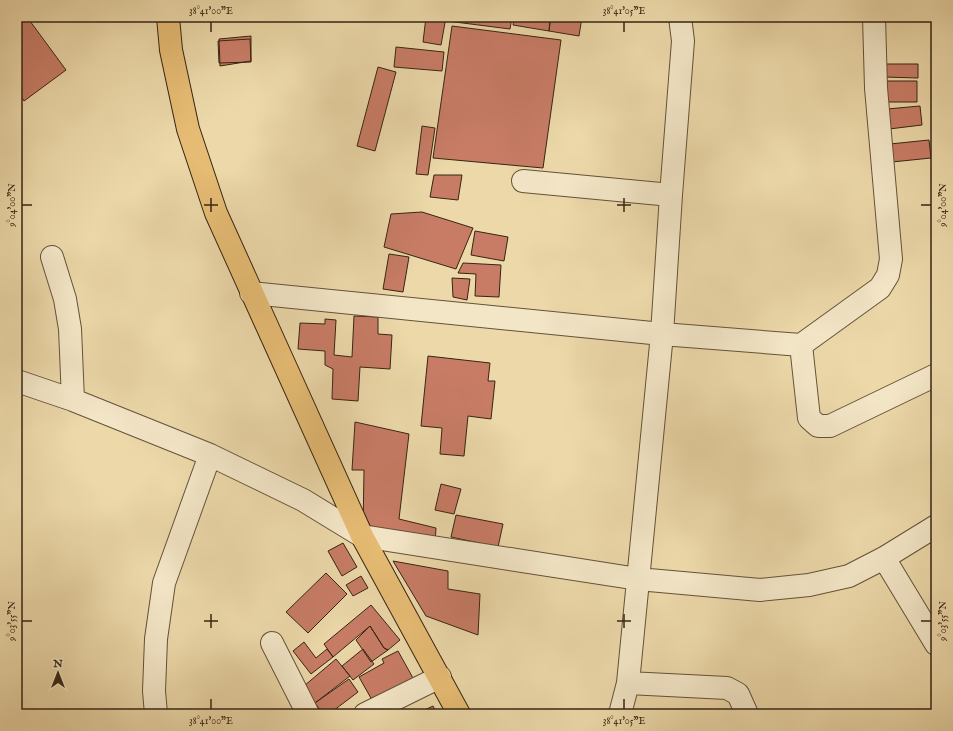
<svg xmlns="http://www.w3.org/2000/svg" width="953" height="731" viewBox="0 0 953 731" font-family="'IM FELL English',serif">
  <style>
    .building { fill: #c87c66; stroke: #362513 }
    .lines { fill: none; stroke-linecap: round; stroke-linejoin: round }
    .minor-casing { stroke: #645238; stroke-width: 24 }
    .major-casing { stroke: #362513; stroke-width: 24 }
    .minor { stroke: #f3e6c7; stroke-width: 22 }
    .major { stroke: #e6bc74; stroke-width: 22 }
    .ticks { fill: none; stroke: #362513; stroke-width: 1.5 }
    .neatline { fill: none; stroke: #362513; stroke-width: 1.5 }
    .ticks-label { font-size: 10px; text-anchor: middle; fill: #362513 }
  </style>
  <rect width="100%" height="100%" fill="#ecd8a9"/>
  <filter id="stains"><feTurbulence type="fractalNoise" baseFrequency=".005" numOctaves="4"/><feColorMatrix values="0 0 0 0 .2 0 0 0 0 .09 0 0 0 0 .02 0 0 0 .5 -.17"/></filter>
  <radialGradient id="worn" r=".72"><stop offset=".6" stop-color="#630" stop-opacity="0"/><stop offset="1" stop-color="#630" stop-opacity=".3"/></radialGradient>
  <path class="building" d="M17 17H27L66 70 24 101 17 91Z
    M426 17H446L441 45 423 42Z
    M448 17H512L510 29 447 21Z
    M514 17H550L549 31 513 25Z
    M551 17H582L579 36 549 31Z
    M452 26 561 40 543 168 433 158Z
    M251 36V61L220 66 219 39Z
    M250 39 251 62 219 63 218 41Z
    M396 47 444 52 442 71 394 67Z
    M884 64H918V78L884 77Z
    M378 67 396 72 375 151 357 146Z
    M885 81H917V102H885Z
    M920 106 922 125 889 129 887 109Z
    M422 126 435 128 428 175 416 174Z
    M929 140 931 158 892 162 890 144Z
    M434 175H462L458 200 430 197Z
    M422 212 473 228 456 269 384 247 391 214Z
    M475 231 508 237 504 261 471 255Z
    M389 254 409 257 403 292 383 289Z
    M463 263 501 265 499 297 475 296 476 274 458 273Z
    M452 278 470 279 467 300 453 297Z
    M354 316 378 317V334L392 335 390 369 360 367 358 401 332 399 333 369 325 365V351L298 349 300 323 325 324V319L336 320 334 355 352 357Z
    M428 356 490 363 488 381H495L491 419 468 416 464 456 440 454 442 428 421 426Z
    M355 422 409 434 399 519 436 528 435 543 363 530 364 470H352Z
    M441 484 461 489 454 514 435 510Z
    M456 515 503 524 498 547 451 537Z
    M343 543 357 567 342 576 328 551Z
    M393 561 448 571V589L480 594 478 635 426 616Z
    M326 573 347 594 308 633 286 612Z
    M361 576 368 588 353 596 346 585Z
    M371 605 400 640 388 650 384 648 370 626 333 657 324 644Z
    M370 626 384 648 388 650 371 662 356 640Z
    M304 642 316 658 327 649 333 657 311 674 293 651Z
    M363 649 374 664 353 680 342 666Z
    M398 651 413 678 372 700 359 677 384 663 382 659Z
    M336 659 350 676 315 703 304 686Z
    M349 679 358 692 329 714H323L315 703Z
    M433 706 437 714H416Z"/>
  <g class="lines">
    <defs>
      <path id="minor" d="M874 17 876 88 891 259 888 275 880 288 801 345 809 418 818 426H830L936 375
        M523 181 671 195
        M52 257 65 299 70 329 73 400
        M251 293 662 334 801 345
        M17 381 73 400 210 455 303 500 362 536 638 579 760 590 809 585 849 576 884 558 936 526
        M884 558 936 644
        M272 643 308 714
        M628 683 727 688 738 694 747 714
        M156 714 154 691 156 639 164 583 210 455
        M365 714 440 677
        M620 714 628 683 662 334 671 195 683 41 680 17"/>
      <path id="major" d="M168 17 171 50 188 129 216 213 362 536 459 714"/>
    </defs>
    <use href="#minor" class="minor-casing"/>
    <use href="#major" class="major-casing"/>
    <use href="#minor" class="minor"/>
    <use href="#major" class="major"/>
  </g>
  <path class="ticks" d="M211 22V32M624 22V32M211 198V212M624 198V212M22 205H32M204 205H218M617 205H631M921 205H931M211 614V628M624 614V628M22 621H32M204 621H218M617 621H631M921 621H931M211 699V709M624 699V709"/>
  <rect width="953" height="731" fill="none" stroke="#ecd8a9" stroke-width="44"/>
  <g transform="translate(58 673)" stroke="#f3e6c7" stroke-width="3" paint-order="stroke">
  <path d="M0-3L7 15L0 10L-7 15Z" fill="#362513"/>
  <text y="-6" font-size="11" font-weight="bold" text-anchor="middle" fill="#362513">N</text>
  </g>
  <rect x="22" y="22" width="909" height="687" class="neatline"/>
  <g class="ticks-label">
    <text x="211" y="14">38°41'00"E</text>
    <text x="624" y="14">38°41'05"E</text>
    <text transform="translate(11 205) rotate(-90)" y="4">9°04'00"N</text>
    <text transform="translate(942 205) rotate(-90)" y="4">9°04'00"N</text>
    <text transform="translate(11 621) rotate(-90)" y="4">9°03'55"N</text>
    <text transform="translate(942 621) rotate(-90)" y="4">9°03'55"N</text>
    <text x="211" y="724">38°41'00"E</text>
    <text x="624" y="724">38°41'05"E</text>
  </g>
  <rect width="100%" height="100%" filter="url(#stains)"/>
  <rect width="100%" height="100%" fill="url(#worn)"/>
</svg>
